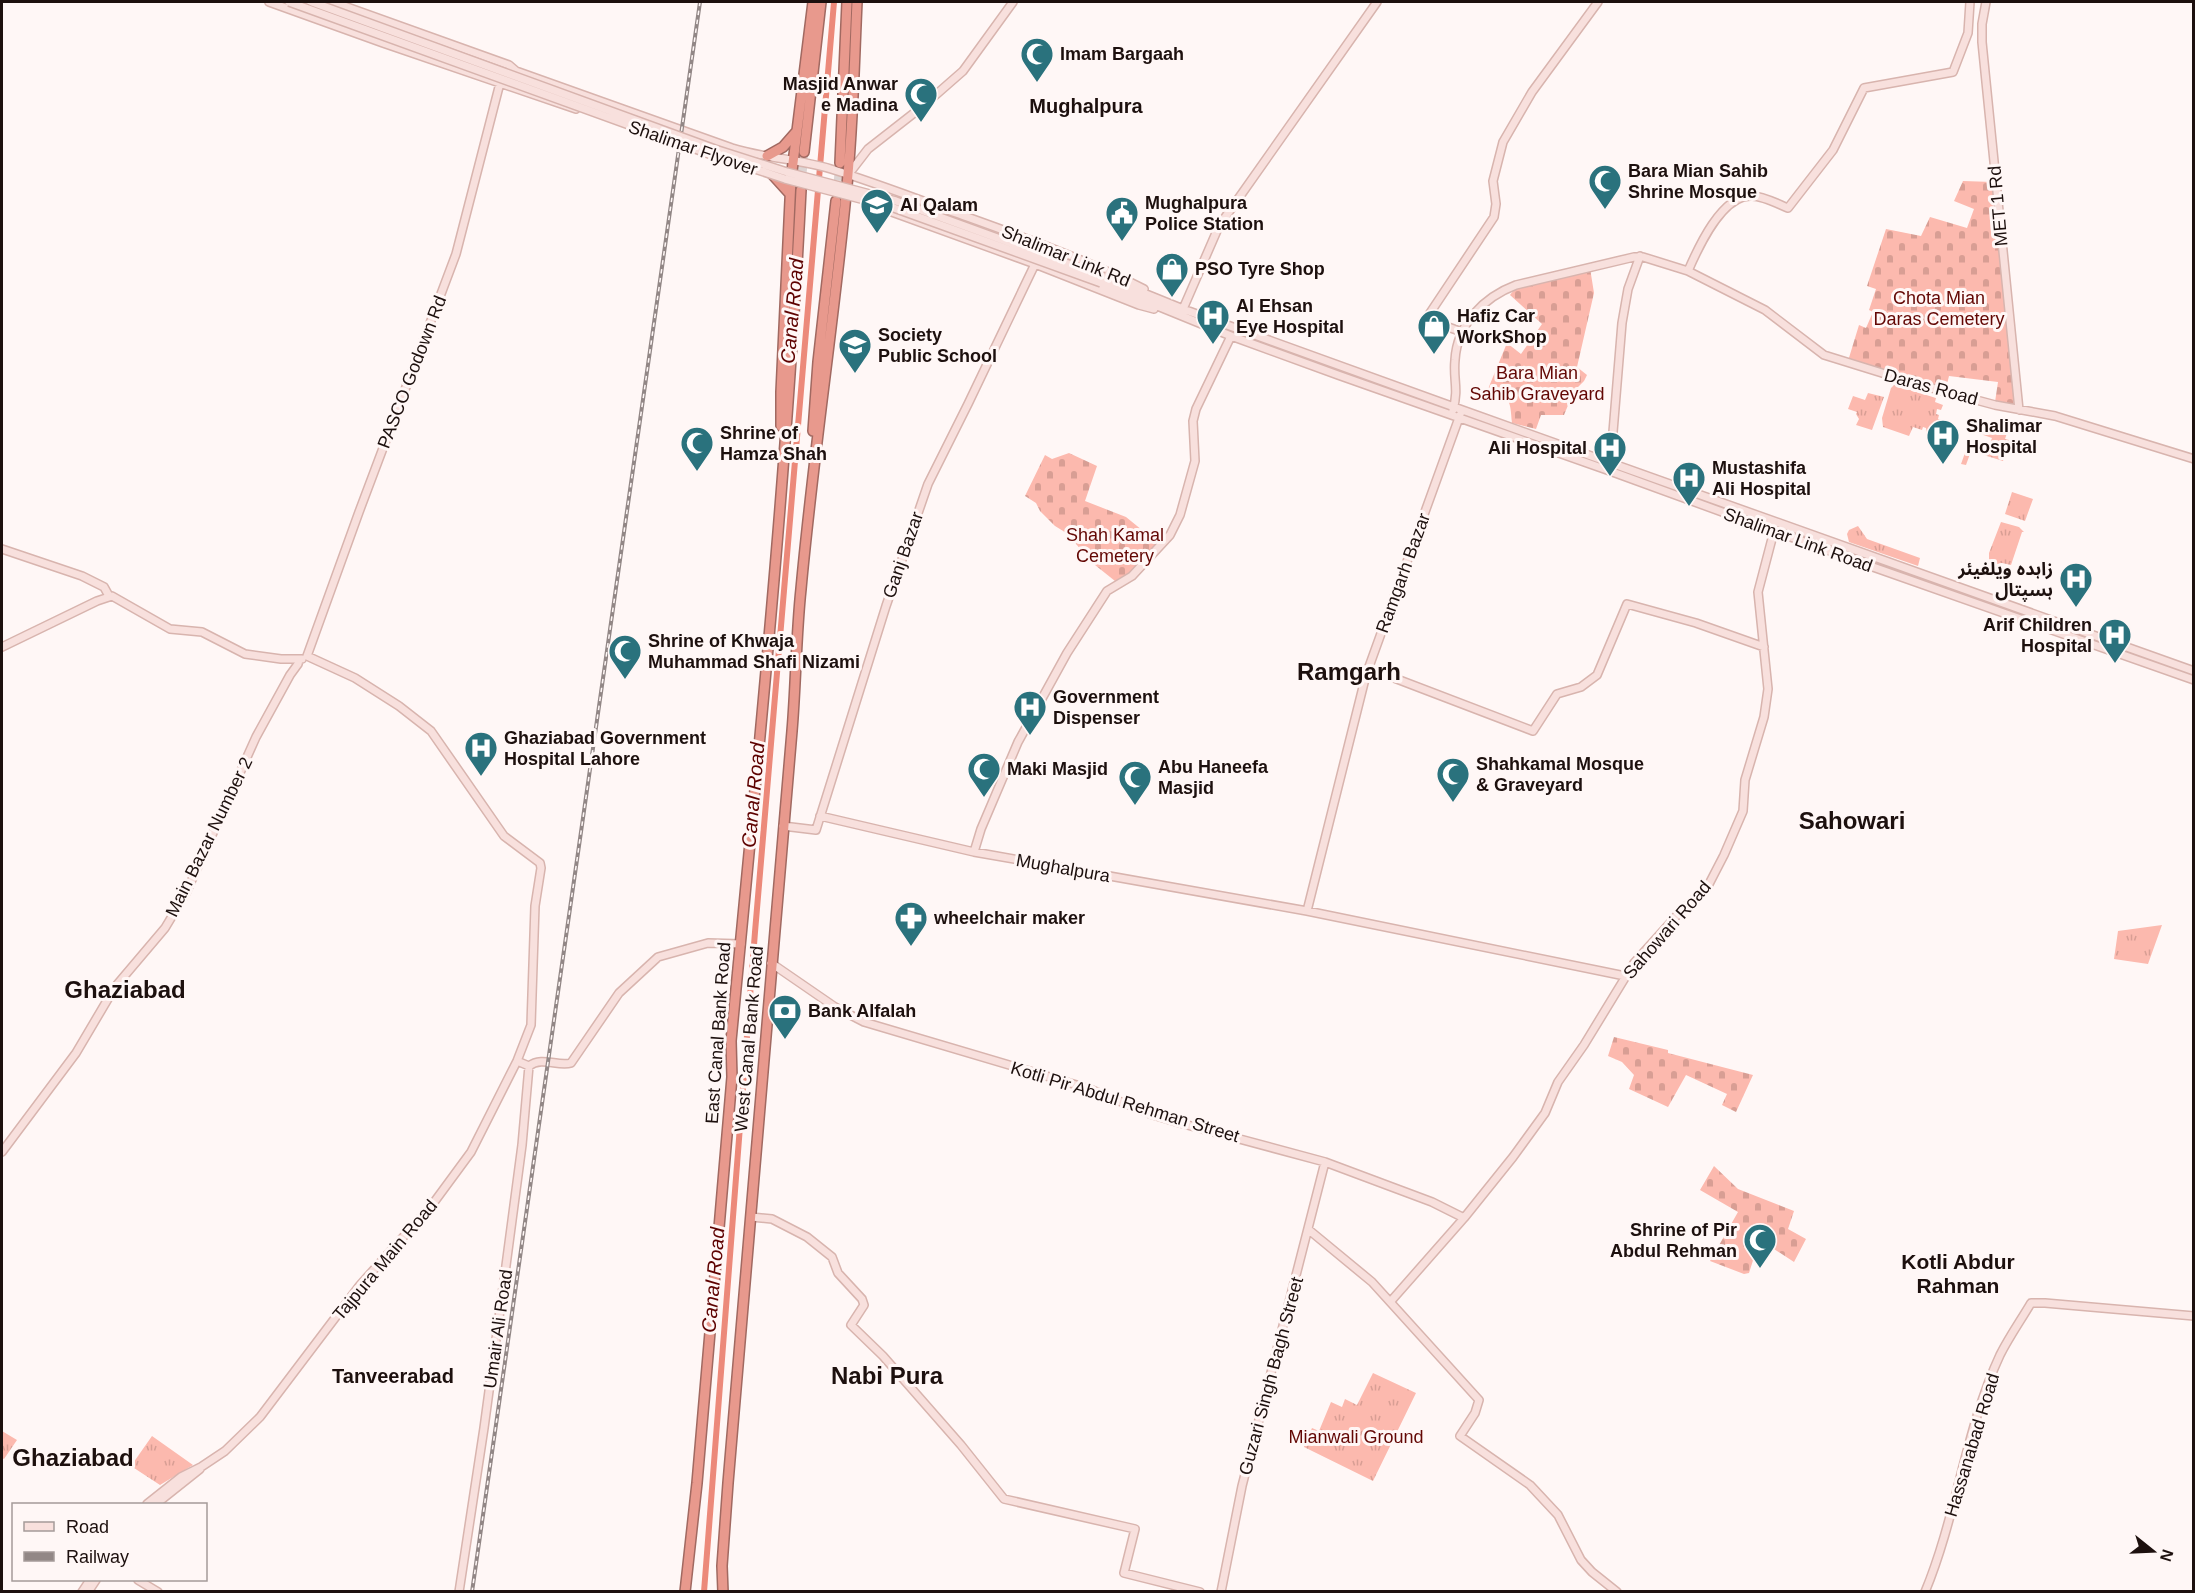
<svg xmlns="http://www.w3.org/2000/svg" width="2195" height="1593" viewBox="0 0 2195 1593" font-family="Helvetica,'Noto Sans Arabic',sans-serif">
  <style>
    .grass { fill: url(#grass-tufts) }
    .cemetery { fill: url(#cemetery-stones) }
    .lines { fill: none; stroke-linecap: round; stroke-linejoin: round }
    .canal { stroke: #ec897a; stroke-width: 6 }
    .highway-tunnel { stroke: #ddd4d3; stroke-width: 9; stroke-dasharray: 9 4.5; stroke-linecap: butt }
    .secondary-casing { stroke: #d8b4ae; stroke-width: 10 }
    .highway-casing { stroke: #a16961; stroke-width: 12 }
    .secondary { stroke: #f8e0dd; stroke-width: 7 }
    .highway { stroke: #e8998d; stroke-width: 9 }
    .rail-casing { stroke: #928786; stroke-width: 4 }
    .rail { stroke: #fff7f6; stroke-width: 1.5; stroke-dasharray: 4.5; stroke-linecap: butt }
    .secondary-bridge-casing { stroke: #d8b4ae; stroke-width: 10; stroke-linecap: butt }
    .secondary-bridge { stroke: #f8e0dd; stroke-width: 7 }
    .labels { text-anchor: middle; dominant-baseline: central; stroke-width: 6; stroke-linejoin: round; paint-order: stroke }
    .poi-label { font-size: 18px; font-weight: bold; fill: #1d100e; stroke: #fff7f6; text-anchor: start }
    .street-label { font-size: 18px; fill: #1d100e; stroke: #fff7f6 }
    .park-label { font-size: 18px; fill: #630704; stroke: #fff7f6 }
    .neighbourhood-label { font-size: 20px; font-weight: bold; fill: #1d100e; stroke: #fff7f6 }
    .water-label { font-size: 20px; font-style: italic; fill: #5e0201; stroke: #fff7f6 }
    .quarter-label { font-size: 21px; font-weight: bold; fill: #1d100e; stroke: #fff7f6 }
    .district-label { font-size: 24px; font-weight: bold; fill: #1d100e; stroke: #fff7f6 }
  </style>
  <defs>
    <pattern id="grass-tufts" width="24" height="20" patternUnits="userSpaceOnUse" patternTransform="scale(1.5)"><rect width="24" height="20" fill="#fcb9ae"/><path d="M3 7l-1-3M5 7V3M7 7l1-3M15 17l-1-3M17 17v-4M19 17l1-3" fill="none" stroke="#d89e94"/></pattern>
    <pattern id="cemetery-stones" width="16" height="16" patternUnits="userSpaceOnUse" patternTransform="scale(1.5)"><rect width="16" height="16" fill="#fcb9ae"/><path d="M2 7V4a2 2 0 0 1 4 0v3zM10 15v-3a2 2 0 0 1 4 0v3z" fill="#d89e94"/></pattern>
  </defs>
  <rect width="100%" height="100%" fill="#fff7f6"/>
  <path class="grass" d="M1894 385 1936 398 1935 402 1943 405 1941 410 1937 409 1936 414 1939 415 1938 419 1954 424 1949 439 1927 433 1926 428 1923 427 1922 430 1913 427 1909 436 1883 427 1882 418 1891 388Z
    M1868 393 1884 397 1872 430 1856 425 1859 419 1856 414 1857 412 1848 409 1853 396 1865 400Z
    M1976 419 1982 421V424L2007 433 2005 439 2009 440 2003 461 1971 451 1966 465 1961 464 1970 439 1990 443 1992 438 1972 431Z
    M2012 492 2033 499 2025 521 2005 514Z
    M2001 522 2019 527 2024 532H2022L2011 565 2002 563 1997 564 1989 559V553Z
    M1858 526 1867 539 1920 558 1918 566 1849 542 1847 534 1849 530Z
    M2162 925 2148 964 2114 959 2118 931Z
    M1373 1373 1416 1393 1373 1481 1304 1447 1312 1428 1319 1431 1331 1402 1342 1407 1345 1399 1357 1405Z
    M2 1431 17 1440 4 1459 2 1458Z
    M152 1436 193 1465 160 1485 131 1466Z"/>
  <path class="cemetery" d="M1963 181 1993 182 2017 408 1995 402 1998 382 1949 376 1946 388 1848 361 1859 325 1866 328 1873 312 1869 310 1876 289 1867 286 1886 229 1921 236 1930 217 1967 228 1974 209 1954 201Z
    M1590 268 1594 293 1577 367 1587 375 1584 381 1569 396 1571 398 1564 415H1541L1536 429 1512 423C1510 400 1511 397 1488 389L1507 343 1521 354 1542 324 1510 295C1519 280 1572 273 1590 268Z
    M1069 453 1097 466 1085 501 1126 517 1158 543 1130 573 1115 581 1090 561 1068 534 1055 526 1040 511 1036 503 1025 496 1045 455 1052 459Z
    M1614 1037 1668 1050V1053L1753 1075 1736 1112 1722 1105 1727 1094 1686 1075 1668 1107 1629 1089 1634 1075 1622 1062 1608 1056Z
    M1714 1166 1738 1189 1794 1211 1788 1229 1806 1239 1794 1262 1774 1249 1770 1256 1756 1251 1749 1273 1744 1274 1710 1261 1738 1212 1700 1190Z"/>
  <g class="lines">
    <path class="canal" d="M704 1592 755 932 834 2"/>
    <path class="highway-tunnel" d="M801 185 804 152
      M837 194 840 163"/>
    <defs>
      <path id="secondary" d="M269 2 383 43 576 109
        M333 2 509 65 516 71 732 148C764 158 798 159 831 169 873 182 915 198 956 213 1020 236 1083 258 1144 289
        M1986 2 1982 24V42L2019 410
        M848 175 868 149 923 106 963 71 1013 2
        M878 207 1035 264 1139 305 1154 309
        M1688 271 1765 310 1824 355 1924 386 1995 405 2055 416 2194 459
        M1104 277 1183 309 1454 407 2194 671
        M1101 283 1231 336 1338 375 1607 470 1873 567 2194 680
        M1183 309 1219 226 1377 2
        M1462 332 1426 319 1494 217 1496 204 1493 181 1503 142 1532 92 1598 2
        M1453 410C1459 388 1453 380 1455 360 1457 324 1484 297 1516 285L1634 257H1643L1688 271C1698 248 1722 194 1752 196 1763 196 1778 204 1788 208L1833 150 1864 88 1953 72 1968 33 1970 2
        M1608 466 1613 432 1622 323 1628 289 1640 256
        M2 549 82 576 104 587 109 596
        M2 647 97 601 112 596 170 629 202 632 245 654 281 659H302
        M307 656 359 512 456 254 500 83
        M1368 668 1533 731 1557 694 1581 687 1597 675 1627 604 1696 623 1764 647
        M820 816 974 852 1307 911 1625 976
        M783 826 816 830 886 606 928 484 968 404 1035 264
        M974 852 981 829 1018 742 1067 653 1107 591 1132 576 1170 535 1180 515 1195 461 1193 421 1196 409 1231 336
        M1307 911 1366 675 1460 415
        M771 963 835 1007 864 1022 1090 1089 1150 1114 1180 1123 1325 1162 1432 1202 1464 1218
        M517 1061 529 1066C542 1056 558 1067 571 1063L619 993 658 957 708 943 741 944
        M2 1152 76 1053 115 987 165 928 186 893 256 737 290 675 298 664 299 660
        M751 1217 772 1219 807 1237 832 1257 838 1273 862 1299 864 1305 851 1325 883 1356 961 1445 1004 1499 1135 1529 1124 1573 1200 1592
        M1309 1230 1372 1282 1479 1400 1475 1413 1460 1436 1530 1485 1558 1515 1581 1560 1592 1572 1617 1592
        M1391 1301 1464 1218 1513 1157 1545 1113 1558 1082 1584 1045 1634 963 1679 913 1708 886 1724 855 1743 811 1745 780 1764 717 1768 689 1758 592 1774 531
        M147 1504 181 1477 201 1467 225 1451 260 1417 360 1285 432 1205 471 1152 517 1061 531 1025 535 906 541 868 540 863 504 836 431 731 399 706 355 678 307 656
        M156 1504 200 1469
        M138 1580 158 1592
        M82 1592 90 1580
        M88 1592 96 1580
        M459 1592 484 1428 505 1273 522 1145 529 1066
        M1221 1592 1242 1486 1325 1162
        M1925 1592C1957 1515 1965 1430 2000 1355 2009 1337 2021 1320 2031 1303H2045L2194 1316"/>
      <path id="highway" d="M804 152 821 2
        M767 156 783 147 797 131
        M840 163 847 2
        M771 173 790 194
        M781 426V392L791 179 813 2
        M813 431 818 362 836 201
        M685 1592 697 1483 732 1077 731 1041C758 758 787 475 801 190
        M723 1592 722 1566 728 1483C751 1232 770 981 792 731 796 683 796 636 801 589 813 457 833 327 846 195 853 131 854 66 857 2"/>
    </defs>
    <use href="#secondary" class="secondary-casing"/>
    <use href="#highway" class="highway-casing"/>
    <use href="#secondary" class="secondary"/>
    <use href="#highway" class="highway"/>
    <defs>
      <path id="rail" d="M472 1592 700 2"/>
    </defs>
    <use href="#rail" class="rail-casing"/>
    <use href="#rail" class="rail"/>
    <defs>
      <path id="secondary-bridge" d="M289 2 709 154 785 179 891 207 1101 283
        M312 2 715 149 787 172 896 201 1104 277"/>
    </defs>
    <use href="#secondary-bridge" class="secondary-bridge-casing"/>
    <use href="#secondary-bridge" class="secondary-bridge"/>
  </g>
  <defs>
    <symbol id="mosque-pin" viewBox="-11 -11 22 30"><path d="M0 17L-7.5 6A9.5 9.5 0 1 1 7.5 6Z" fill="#2a727d" stroke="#fff7f6"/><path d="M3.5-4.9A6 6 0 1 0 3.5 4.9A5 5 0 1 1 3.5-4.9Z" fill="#fff"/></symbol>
    <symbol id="school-pin" viewBox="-11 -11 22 30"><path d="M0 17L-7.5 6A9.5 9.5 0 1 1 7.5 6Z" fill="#2a727d" stroke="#fff7f6"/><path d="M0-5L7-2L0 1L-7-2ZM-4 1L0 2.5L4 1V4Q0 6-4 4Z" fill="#fff"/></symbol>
    <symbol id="civic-pin" viewBox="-11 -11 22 30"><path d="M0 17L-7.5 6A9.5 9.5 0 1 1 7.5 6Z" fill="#2a727d" stroke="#fff7f6"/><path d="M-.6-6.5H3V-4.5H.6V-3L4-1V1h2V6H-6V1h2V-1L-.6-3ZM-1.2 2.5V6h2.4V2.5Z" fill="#fff"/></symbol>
    <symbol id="shop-pin" viewBox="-11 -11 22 30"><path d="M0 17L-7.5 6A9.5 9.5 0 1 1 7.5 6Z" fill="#2a727d" stroke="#fff7f6"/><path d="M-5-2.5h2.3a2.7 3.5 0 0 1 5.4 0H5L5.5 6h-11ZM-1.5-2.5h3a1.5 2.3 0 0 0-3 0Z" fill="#fff"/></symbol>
    <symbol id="hospital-pin" viewBox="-11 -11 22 30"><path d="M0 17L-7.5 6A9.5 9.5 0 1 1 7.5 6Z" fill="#2a727d" stroke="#fff7f6"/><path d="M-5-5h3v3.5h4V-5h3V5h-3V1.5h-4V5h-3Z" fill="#fff"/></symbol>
    <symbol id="pharmacy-pin" viewBox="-11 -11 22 30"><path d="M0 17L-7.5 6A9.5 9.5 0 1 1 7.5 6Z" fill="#2a727d" stroke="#fff7f6"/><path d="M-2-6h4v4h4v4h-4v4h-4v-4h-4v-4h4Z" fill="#fff"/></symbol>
    <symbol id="bank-pin" viewBox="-11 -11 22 30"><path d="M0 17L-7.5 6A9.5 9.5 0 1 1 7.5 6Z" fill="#2a727d" stroke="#fff7f6"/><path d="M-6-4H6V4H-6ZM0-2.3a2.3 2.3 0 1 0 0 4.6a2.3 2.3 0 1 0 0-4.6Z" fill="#fff"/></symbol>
  </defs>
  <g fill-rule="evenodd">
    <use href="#mosque-pin" x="1018" y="35" width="38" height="52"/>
    <use href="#mosque-pin" x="902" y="75" width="38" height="52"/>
    <use href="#mosque-pin" x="1586" y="162" width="38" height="52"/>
    <use href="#school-pin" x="858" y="186" width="38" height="52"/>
    <use href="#civic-pin" x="1103" y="194" width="38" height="52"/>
    <use href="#shop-pin" x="1153" y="250" width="38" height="52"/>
    <use href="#hospital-pin" x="1194" y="297" width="38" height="52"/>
    <use href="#shop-pin" x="1415" y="307" width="38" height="52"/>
    <use href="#school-pin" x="836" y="326" width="38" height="52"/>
    <use href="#hospital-pin" x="1924" y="417" width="38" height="52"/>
    <use href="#mosque-pin" x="678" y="424" width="38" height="52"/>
    <use href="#hospital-pin" x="1591" y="429" width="38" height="52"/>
    <use href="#hospital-pin" x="1670" y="459" width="38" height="52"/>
    <use href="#hospital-pin" x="2057" y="560" width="38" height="52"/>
    <use href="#hospital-pin" x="2096" y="616" width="38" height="52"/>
    <use href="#mosque-pin" x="606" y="632" width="38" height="52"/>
    <use href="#hospital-pin" x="1011" y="688" width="38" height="52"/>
    <use href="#hospital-pin" x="462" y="729" width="38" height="52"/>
    <use href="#mosque-pin" x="965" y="750" width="38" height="52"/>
    <use href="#mosque-pin" x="1434" y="755" width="38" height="52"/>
    <use href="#mosque-pin" x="1116" y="758" width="38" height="52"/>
    <use href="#pharmacy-pin" x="892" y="899" width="38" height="52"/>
    <use href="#bank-pin" x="766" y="992" width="38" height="52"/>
    <use href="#mosque-pin" x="1741" y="1221" width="38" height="52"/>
  </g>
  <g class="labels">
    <g class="poi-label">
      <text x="1060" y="54">Imam Bargaah</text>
      <text x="898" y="84" text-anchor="end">Masjid Anwar<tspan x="898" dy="21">e Madina</tspan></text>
      <text x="1628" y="171">Bara Mian Sahib<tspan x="1628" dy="21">Shrine Mosque</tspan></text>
      <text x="1145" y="203">Mughalpura<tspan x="1145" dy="21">Police Station</tspan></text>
      <text x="900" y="205">Al Qalam</text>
      <text x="1195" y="269">PSO Tyre Shop</text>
      <text x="1236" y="306">Al Ehsan<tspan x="1236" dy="21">Eye Hospital</tspan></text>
      <text x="1457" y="316">Hafiz Car<tspan x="1457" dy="21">WorkShop</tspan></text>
      <text x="878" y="335">Society<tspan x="878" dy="21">Public School</tspan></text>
      <text x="1966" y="426">Shalimar<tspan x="1966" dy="21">Hospital</tspan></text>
      <text x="720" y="433">Shrine of<tspan x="720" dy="21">Hamza Shah</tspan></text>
      <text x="1587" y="448" text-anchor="end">Ali Hospital</text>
      <text x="1712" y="468">Mustashifa<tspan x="1712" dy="21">Ali Hospital</tspan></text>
      <text x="2053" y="569" text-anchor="end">زاہدہ ویلفیئر<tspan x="2053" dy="21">ہسپتال</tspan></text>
      <text x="2092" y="625" text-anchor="end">Arif Children<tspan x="2092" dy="21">Hospital</tspan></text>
      <text x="648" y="641">Shrine of Khwaja<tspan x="648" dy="21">Muhammad Shafi Nizami</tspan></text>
      <text x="1053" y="697">Government<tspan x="1053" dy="21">Dispenser</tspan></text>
      <text x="504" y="738">Ghaziabad Government<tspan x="504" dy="21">Hospital Lahore</tspan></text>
      <text x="1476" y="764">Shahkamal Mosque<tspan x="1476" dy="21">&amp; Graveyard</tspan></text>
      <text x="1158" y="767">Abu Haneefa<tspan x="1158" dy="21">Masjid</tspan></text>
      <text x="1007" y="769">Maki Masjid</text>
      <text x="934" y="918">wheelchair maker</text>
      <text x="808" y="1011">Bank Alfalah</text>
      <text x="1737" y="1230" text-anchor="end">Shrine of Pir<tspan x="1737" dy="21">Abdul Rehman</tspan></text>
    </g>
    <g class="street-label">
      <text transform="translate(693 148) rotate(19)">Shalimar Flyover</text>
      <text transform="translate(1998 206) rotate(-95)">MET 1 Rd</text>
      <text transform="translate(1066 256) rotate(22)">Shalimar Link Rd</text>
      <text transform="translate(412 372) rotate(-69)">PASCO Godown Rd</text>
      <text transform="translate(1931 387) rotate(15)">Daras Road</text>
      <text transform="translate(1798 540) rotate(20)">Shalimar Link Road</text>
      <text transform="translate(903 555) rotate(-71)">Ganj Bazar</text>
      <text transform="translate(1403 573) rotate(-70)">Ramgarh Bazar</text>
      <text transform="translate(209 837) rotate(-64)">Main Bazar Number 2</text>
      <text transform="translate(1063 868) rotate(10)">Mughalpura</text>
      <text transform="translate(1667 930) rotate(-49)">Sahowari Road</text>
      <text transform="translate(718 1033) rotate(-86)">East Canal Bank Road</text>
      <text transform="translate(749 1039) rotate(-85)">West Canal Bank Road</text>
      <text transform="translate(1125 1102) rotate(17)">Kotli Pir Abdul Rehman Street</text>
      <text transform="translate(385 1260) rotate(-50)">Tajpura Main Road</text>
      <text transform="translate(498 1329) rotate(-82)">Umair Ali Road</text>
      <text transform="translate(1271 1376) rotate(-75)">Guzari Singh Bagh Street</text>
      <text transform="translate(1972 1445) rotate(-73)">Hassanabad Road</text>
    </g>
    <g class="park-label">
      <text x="1939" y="298">Chota Mian<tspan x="1939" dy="21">Daras Cemetery</tspan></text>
      <text x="1537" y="373">Bara Mian<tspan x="1537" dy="21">Sahib Graveyard</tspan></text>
      <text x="1115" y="535">Shah Kamal<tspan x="1115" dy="21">Cemetery</tspan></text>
      <text x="1356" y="1437">Mianwali Ground</text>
    </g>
    <g class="neighbourhood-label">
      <text x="1086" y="106">Mughalpura</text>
      <text x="393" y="1376">Tanveerabad</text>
    </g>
    <g class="water-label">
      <text transform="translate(792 311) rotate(-85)">Canal Road</text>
      <text transform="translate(753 795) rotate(-85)">Canal Road</text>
      <text transform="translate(713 1280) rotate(-85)">Canal Road</text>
    </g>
    <g class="quarter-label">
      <text x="1958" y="1261">Kotli Abdur<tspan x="1958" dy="24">Rahman</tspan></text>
    </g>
    <g class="district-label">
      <text x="1349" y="671">Ramgarh</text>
      <text x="1852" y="820">Sahowari</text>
      <text x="125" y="989">Ghaziabad</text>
      <text x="887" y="1375">Nabi Pura</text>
      <text x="73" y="1457">Ghaziabad</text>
    </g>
  </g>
  <rect width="2195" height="1593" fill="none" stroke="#1d100e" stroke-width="6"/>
  <rect x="12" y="1503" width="195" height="78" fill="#fff7f6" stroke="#a59b99" stroke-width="1.5"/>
  <rect x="24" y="1522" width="30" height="9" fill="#f8e0dd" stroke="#a59b99" stroke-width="1.5"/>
  <text x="66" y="1533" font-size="18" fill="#1d100e">Road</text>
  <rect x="24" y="1552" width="30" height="9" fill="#928786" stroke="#a59b99" stroke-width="1.5"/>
  <text x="66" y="1563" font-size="18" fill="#1d100e">Railway</text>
  <g transform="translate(2153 1551) rotate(108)" stroke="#fff7f6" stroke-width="4.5" paint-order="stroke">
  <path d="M0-4.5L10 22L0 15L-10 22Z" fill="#1d100e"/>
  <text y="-9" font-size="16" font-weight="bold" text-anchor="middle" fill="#1d100e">N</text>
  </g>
</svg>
